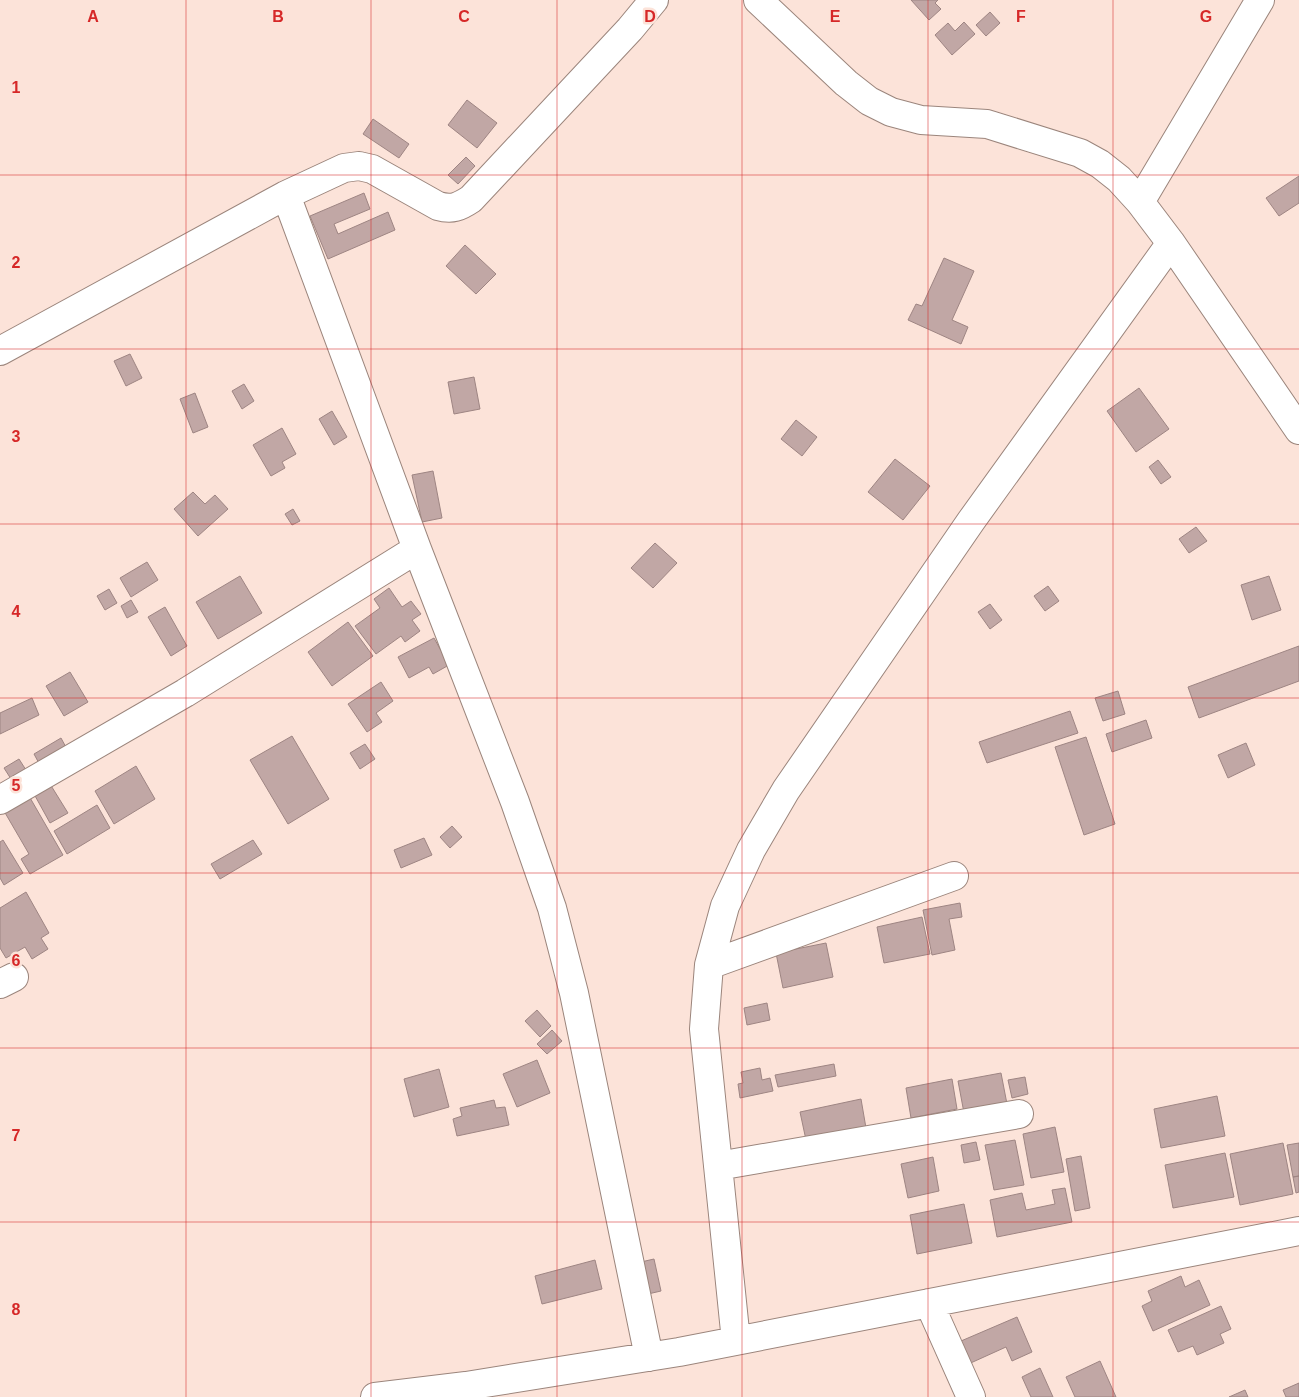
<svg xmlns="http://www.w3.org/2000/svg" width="1299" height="1397" viewBox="0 0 1299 1397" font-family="Arial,sans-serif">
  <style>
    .building { fill: #c1a7a5; stroke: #9e8583 }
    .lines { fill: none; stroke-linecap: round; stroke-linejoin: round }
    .minor-casing { stroke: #9b857c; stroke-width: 30 }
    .minor { stroke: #fff; stroke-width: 28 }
    .grid { fill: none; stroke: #d62828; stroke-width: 1; stroke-opacity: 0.55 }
    .grid-label { font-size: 16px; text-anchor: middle; font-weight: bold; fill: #d62828; stroke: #fce3d9; stroke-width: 5; stroke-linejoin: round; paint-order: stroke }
  </style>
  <rect width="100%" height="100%" fill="#fce3d9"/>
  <path class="building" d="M911 0H938L935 3 941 9 929 20Z
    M990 12 1000 23 986 36 976 25Z
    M964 22 975 34 952 55 935 35 948 23 955 31Z
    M467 100 497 123 477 148 448 125Z
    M373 119 409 144 399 158 363 134Z
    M466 157 475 166 458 184 448 175Z
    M1299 176V203L1279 216 1266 198Z
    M364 193 370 209 334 224 338 234 388 212 395 230 328 259 310 216Z
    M465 245 496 274 476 294 446 266Z
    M944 258 974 271 952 320 968 327 961 344 908 320 916 304 922 306Z
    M130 354 142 378 126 386 114 361Z
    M474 377 480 409 454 414 448 382Z
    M244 384 254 401 242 409 232 391Z
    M1139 388 1169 429 1136 452 1107 411Z
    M195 393 208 427 193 433 180 399Z
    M332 411 347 437 334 445 319 419Z
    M796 420 817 437 802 456 781 439Z
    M282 428 296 454 282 462 285 468 271 476 253 445Z
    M895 459 930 486 903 520 868 492Z
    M1158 460 1171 477 1161 484 1149 467Z
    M433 471 442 518 422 522 412 475Z
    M193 492 205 504 215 495 228 509 198 536 174 509Z
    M293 509 300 521 292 525 285 514Z
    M1196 527 1207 541 1189 553 1179 539Z
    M655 543 677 563 653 588 631 568Z
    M147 562 158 580 131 597 120 578Z
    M240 576 262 613 218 639 196 602Z
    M1269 576 1281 610 1252 620 1241 585Z
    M1048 586 1059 601 1045 611 1034 596Z
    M389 588 402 607 411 601 421 614 412 620 420 631 405 642 401 636 376 654 355 626 380 608 374 599Z
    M109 589 117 603 105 610 97 596Z
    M131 600 138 612 127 618 121 606Z
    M990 604 1002 620 990 629 978 612Z
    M165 607 187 646 171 656 148 617Z
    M348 622 373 656 332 686 308 652Z
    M434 638 449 665 433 674 429 667 409 678 398 657Z
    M1299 646V681L1199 718 1188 687Z
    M70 672 88 702 64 716 46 686Z
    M381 682 393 701 376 713 382 722 367 732 348 704Z
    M1118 691 1125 714 1103 721 1095 698Z
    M32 698 39 715 0 734V713Z
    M1070 711 1078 733 987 763 979 742Z
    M1146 720 1152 738 1112 752 1106 734Z
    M292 736 329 799 288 824 250 760Z
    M1086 737 1115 824 1084 835 1055 747Z
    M61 738 68 751 41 767 34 754Z
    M1246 743 1255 765 1228 778 1218 755Z
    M365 744 375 759 360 769 350 753Z
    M19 759 26 770 11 779 4 768Z
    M136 766 155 799 114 824 95 791Z
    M50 784 68 813 50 823 34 794Z
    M29 796 63 855 30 874 21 859 29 854 4 811Z
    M97 805 110 828 67 854 54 831Z
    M452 826 462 837 450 848 440 837Z
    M424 838 432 855 401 868 394 850Z
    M3 840 23 873 4 885 0 878V842Z
    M253 840 262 854 220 879 211 864Z
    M26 892 49 933 41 938 48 949 32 959 25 947 6 958 0 948V908Z
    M960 903 962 917 949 919 955 950 932 955 923 910Z
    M922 917 930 954 884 963 877 927Z
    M826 943 833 977 783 988 776 953Z
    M767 1003 770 1020 747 1025 744 1008Z
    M537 1010 551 1026 540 1037 525 1021Z
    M552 1030 562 1041 547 1054 537 1044Z
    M537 1060 550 1093 517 1107 503 1074Z
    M834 1064 836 1076 778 1087 775 1075Z
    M760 1068 762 1080 770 1078 773 1091 740 1098 738 1084 743 1083 741 1072Z
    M439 1069 449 1107 414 1117 404 1079Z
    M1001 1073 1007 1104 964 1113 958 1081Z
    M1025 1077 1028 1094 1012 1098 1008 1080Z
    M952 1079 957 1109 911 1118 906 1088Z
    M1217 1096 1225 1136 1161 1148 1154 1109Z
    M861 1099 866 1128 806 1140 800 1112Z
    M494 1100 496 1108 505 1107 509 1125 457 1136 453 1119 462 1116 460 1108Z
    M1055 1127 1064 1172 1031 1178 1023 1134Z
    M1015 1140 1024 1185 994 1190 985 1145Z
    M976 1142 980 1160 964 1163 961 1145Z
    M1283 1143 1293 1194 1240 1205 1230 1154Z
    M1299 1143V1176L1293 1177 1287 1145Z
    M1225 1153 1234 1197 1173 1208 1165 1165Z
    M1081 1156 1090 1208 1075 1211 1066 1159Z
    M933 1157 939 1191 908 1198 901 1164Z
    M1299 1176V1192L1296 1193 1293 1177Z
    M1065 1188 1072 1222 997 1237 990 1200 1022 1193 1026 1210 1055 1204 1052 1190Z
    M964 1204 972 1243 917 1254 910 1215Z
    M654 1259 661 1291 648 1294 641 1262Z
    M595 1260 602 1289 542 1304 535 1276Z
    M1181 1276 1185 1287 1199 1280 1210 1305 1153 1331 1142 1306 1152 1301 1148 1291Z
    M1221 1306 1231 1329 1220 1334 1224 1343 1197 1355 1193 1346 1178 1352 1168 1330Z
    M1017 1317 1032 1352 1012 1361 1006 1347 964 1366 954 1344Z
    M1100 1361 1116 1397H1075L1066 1377Z
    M1040 1368 1053 1397H1031L1022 1377Z
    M1299 1383V1397H1286L1283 1390Z
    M1245 1390 1248 1397H1229Z"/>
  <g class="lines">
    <defs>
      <path id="minor" d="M758 0 846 83 869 101 891 112 921 120 987 124 1080 153 1100 164 1119 179 1140 202 1171 243 1299 430
        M286 195 417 549 515 802 552 908 574 993 649 1357
        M1140 202 1260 0
        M0 351 286 195 344 168 359 166 372 169 438 206C452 210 459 207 471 199L630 29 654 0
        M0 800 185 693 417 549
        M709 965 954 876
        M0 984 14 977
        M718 1166 1019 1114
        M929 1303 971 1397
        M736 1341 704 1029 709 965 725 906 751 850 786 790 971 521 1171 243
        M375 1397 466 1386 679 1352 1299 1231"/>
    </defs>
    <use href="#minor" class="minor-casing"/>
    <use href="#minor" class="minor"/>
  </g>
  <path class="grid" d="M186 0V1397M371 0V1397M557 0V1397M742 0V1397M928 0V1397M1113 0V1397M0 175H1299M0 349H1299M0 524H1299M0 698H1299M0 873H1299M0 1048H1299M0 1222H1299"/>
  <g class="grid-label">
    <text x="93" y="22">A</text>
    <text x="278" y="22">B</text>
    <text x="464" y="22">C</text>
    <text x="650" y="22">D</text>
    <text x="835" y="22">E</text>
    <text x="1021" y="22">F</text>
    <text x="1206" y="22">G</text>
    <text x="16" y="93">1</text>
    <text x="16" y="268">2</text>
    <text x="16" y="442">3</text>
    <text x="16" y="617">4</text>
    <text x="16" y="791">5</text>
    <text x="16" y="966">6</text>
    <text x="16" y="1141">7</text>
    <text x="16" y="1315">8</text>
  </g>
</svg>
